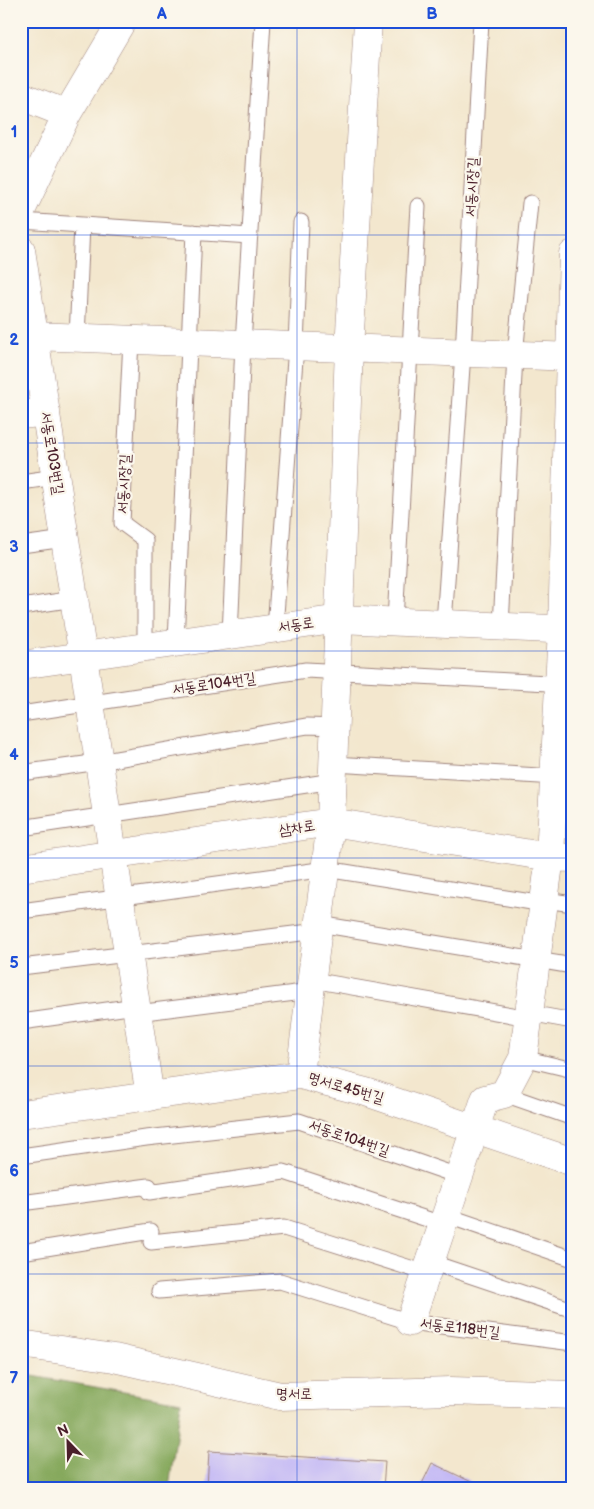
<svg xmlns="http://www.w3.org/2000/svg" width="594" height="1509" viewBox="0 0 594 1509" font-family="'Balsamiq Sans','Poor Story',sans-serif">
  <style>
    .forest { fill: #85a85c; stroke: #686444 }
    .building { fill: #c1b6f5 }
    .lines { fill: none; stroke-linecap: round; stroke-linejoin: round }
    .service-casing { stroke: #9e837c; stroke-width: 17 }
    .minor-casing { stroke: #9e837c; stroke-width: 29 }
    .tertiary-casing { stroke: #9e837c; stroke-width: 29 }
    .service { stroke: #fff; stroke-width: 15 }
    .minor { stroke: #fff; stroke-width: 28 }
    .tertiary { stroke: #fff; stroke-width: 28 }
    .grid { fill: none; stroke: #1d4ed8; stroke-width: 1; stroke-opacity: 0.55 }
    .labels { text-anchor: middle; dominant-baseline: central; stroke-width: 4.5; stroke-linejoin: round; paint-order: stroke }
    .street-label { font-size: 15px; fill: #4a1f2b; stroke: #fbf7ec }
    .neatline { fill: none; stroke: #1d4ed8; stroke-width: 2 }
    .grid-label { font-size: 16px; text-anchor: middle; font-weight: bold; fill: #1d4ed8 }
  </style>
  <rect width="100%" height="100%" fill="#fbf7ec"/>
  <filter id="ink" filterUnits="userSpaceOnUse"><feTurbulence type="fractalNoise" baseFrequency=".02" numOctaves="2"/><feDisplacementMap in="SourceGraphic" scale="10" xChannelSelector="R" yChannelSelector="G"/><feConvolveMatrix kernelMatrix="1 2 1 2 8 2 1 2 1" color-interpolation-filters="sRGB"/></filter>
  <filter id="wash" filterUnits="userSpaceOnUse"><feTurbulence type="fractalNoise" baseFrequency=".0096" numOctaves="4" result="noise"/><feDisplacementMap in="SourceGraphic" scale="20" xChannelSelector="R" yChannelSelector="G"/><feGaussianBlur stdDeviation="1.12" result="paint"/><feColorMatrix in="noise" values="0 0 0 0 0 0 0 0 0 0 0 0 0 0 0 0 0 1.4 0 .05"/><feComposite in="paint" operator="in"/></filter>
  <g filter="url(#wash)">
    <rect width="100%" height="100%" fill="#f3e7ce"/>
    <path class="forest" d="M21 1374 181 1402 169 1488H21Z"/>
    <g id="blocks">
      <path class="building" d="M209 1451 385 1462 383 1488H207Z
        M432 1463 484 1488H420Z"/>
    </g>
  </g>
  <g filter="url(#ink)">
    <use href="#blocks" fill-opacity="0" stroke="#9e837c" stroke-width="1"/>
    <g class="lines">
      <defs>
        <path id="service" d="M21 221 250 236
          M77 338 82 225
          M131 340 122 523 145 540V647
          M21 482 56 477
          M21 545 65 539
          M21 607 74 599
          M395 621 418 206
          M444 623 463 353 481 21
          M501 626 515 355 530 203
          M275 628 296 346 301 222
          M230 635 243 344 263 21
          M176 642 194 232
          M21 714 306 670 566 684
          M334 764 573 778
          M21 773 99 762 307 726 335 727
          M21 828 333 781
          M545 900 573 904
          M21 911 326 869 544 904
          M319 924 573 966
          M21 967 318 931
          M312 980 529 1018
          M137 1013 311 991
          M529 1013 573 1021
          M21 1022 136 1006
          M523 1058 573 1070
          M504 1094 573 1118
          M21 1156 146 1138 299 1121 458 1176
          M149 1192 284 1172 442 1224
          M21 1203 149 1186
          M445 1215 573 1259
          M151 1242 284 1228 426 1273
          M21 1252 151 1231
          M430 1262 573 1310
          M159 1291 280 1281 410 1322 573 1343"/>
        <path id="minor" d="M21 96 67 114
          M21 211 67 114 122 21
          M21 250 150 1097
          M34 336 573 357
          M21 415 46 412
          M21 868 331 822 550 857 573 858
          M300 1075 331 822 349 349 368 21
          M21 1114 300 1075 366 1092 573 1162
          M410 1322 485 1099 504 1094 523 1058 550 857 562 629 573 254"/>
        <path id="tertiary" d="M21 665 340 619 573 630
          M21 1344 114 1358 280 1396 451 1391 573 1395"/>
      </defs>
      <use href="#service" class="service-casing"/>
      <use href="#minor" class="minor-casing"/>
      <use href="#tertiary" class="tertiary-casing"/>
      <use href="#service" class="service"/>
      <use href="#minor" class="minor"/>
      <use href="#tertiary" class="tertiary"/>
    </g>
  </g>
  <path class="grid" d="M297 21V1488M21 235H573M21 443H573M21 651H573M21 858H573M21 1066H573M21 1274H573"/>
  <g class="labels">
    <g class="street-label">
      <text transform="translate(472 187) rotate(-87)">서동시장길</text>
      <text transform="translate(52 453) rotate(81)">서동로103번길</text>
      <text transform="translate(124 484) rotate(-87)">서동시장길</text>
      <text transform="translate(296 625) rotate(-8)">서동로</text>
      <text transform="translate(214 684) rotate(-8)">서동로104번길</text>
      <text transform="translate(297 828) rotate(-9)">삼차로</text>
      <text transform="translate(346 1088) rotate(16)">명서로45번길</text>
      <text transform="translate(349 1138) rotate(19)">서동로104번길</text>
      <text transform="translate(460 1328) rotate(7)">서동로118번길</text>
      <text transform="translate(294 1394) rotate(1)">명서로</text>
    </g>
  </g>
  <rect width="594" height="1509" fill="none" stroke="#fbf7ec" stroke-width="55"/>
  <g transform="translate(68 1442) rotate(337)" stroke="#fbf7ec" stroke-width="4" paint-order="stroke">
  <path d="M0-4L9 19L0 12L-9 19Z" fill="#4a1f2b"/>
  <text y="-8" font-size="14" font-weight="bold" text-anchor="middle" fill="#4a1f2b">N</text>
  </g>
  <rect x="28" y="28" width="538" height="1454" class="neatline"/>
  <g class="grid-label">
    <text x="162" y="19">A</text>
    <text x="432" y="19">B</text>
    <text x="14" y="137">1</text>
    <text x="14" y="345">2</text>
    <text x="14" y="552">3</text>
    <text x="14" y="760">4</text>
    <text x="14" y="968">5</text>
    <text x="14" y="1176">6</text>
    <text x="14" y="1383">7</text>
  </g>
</svg>
